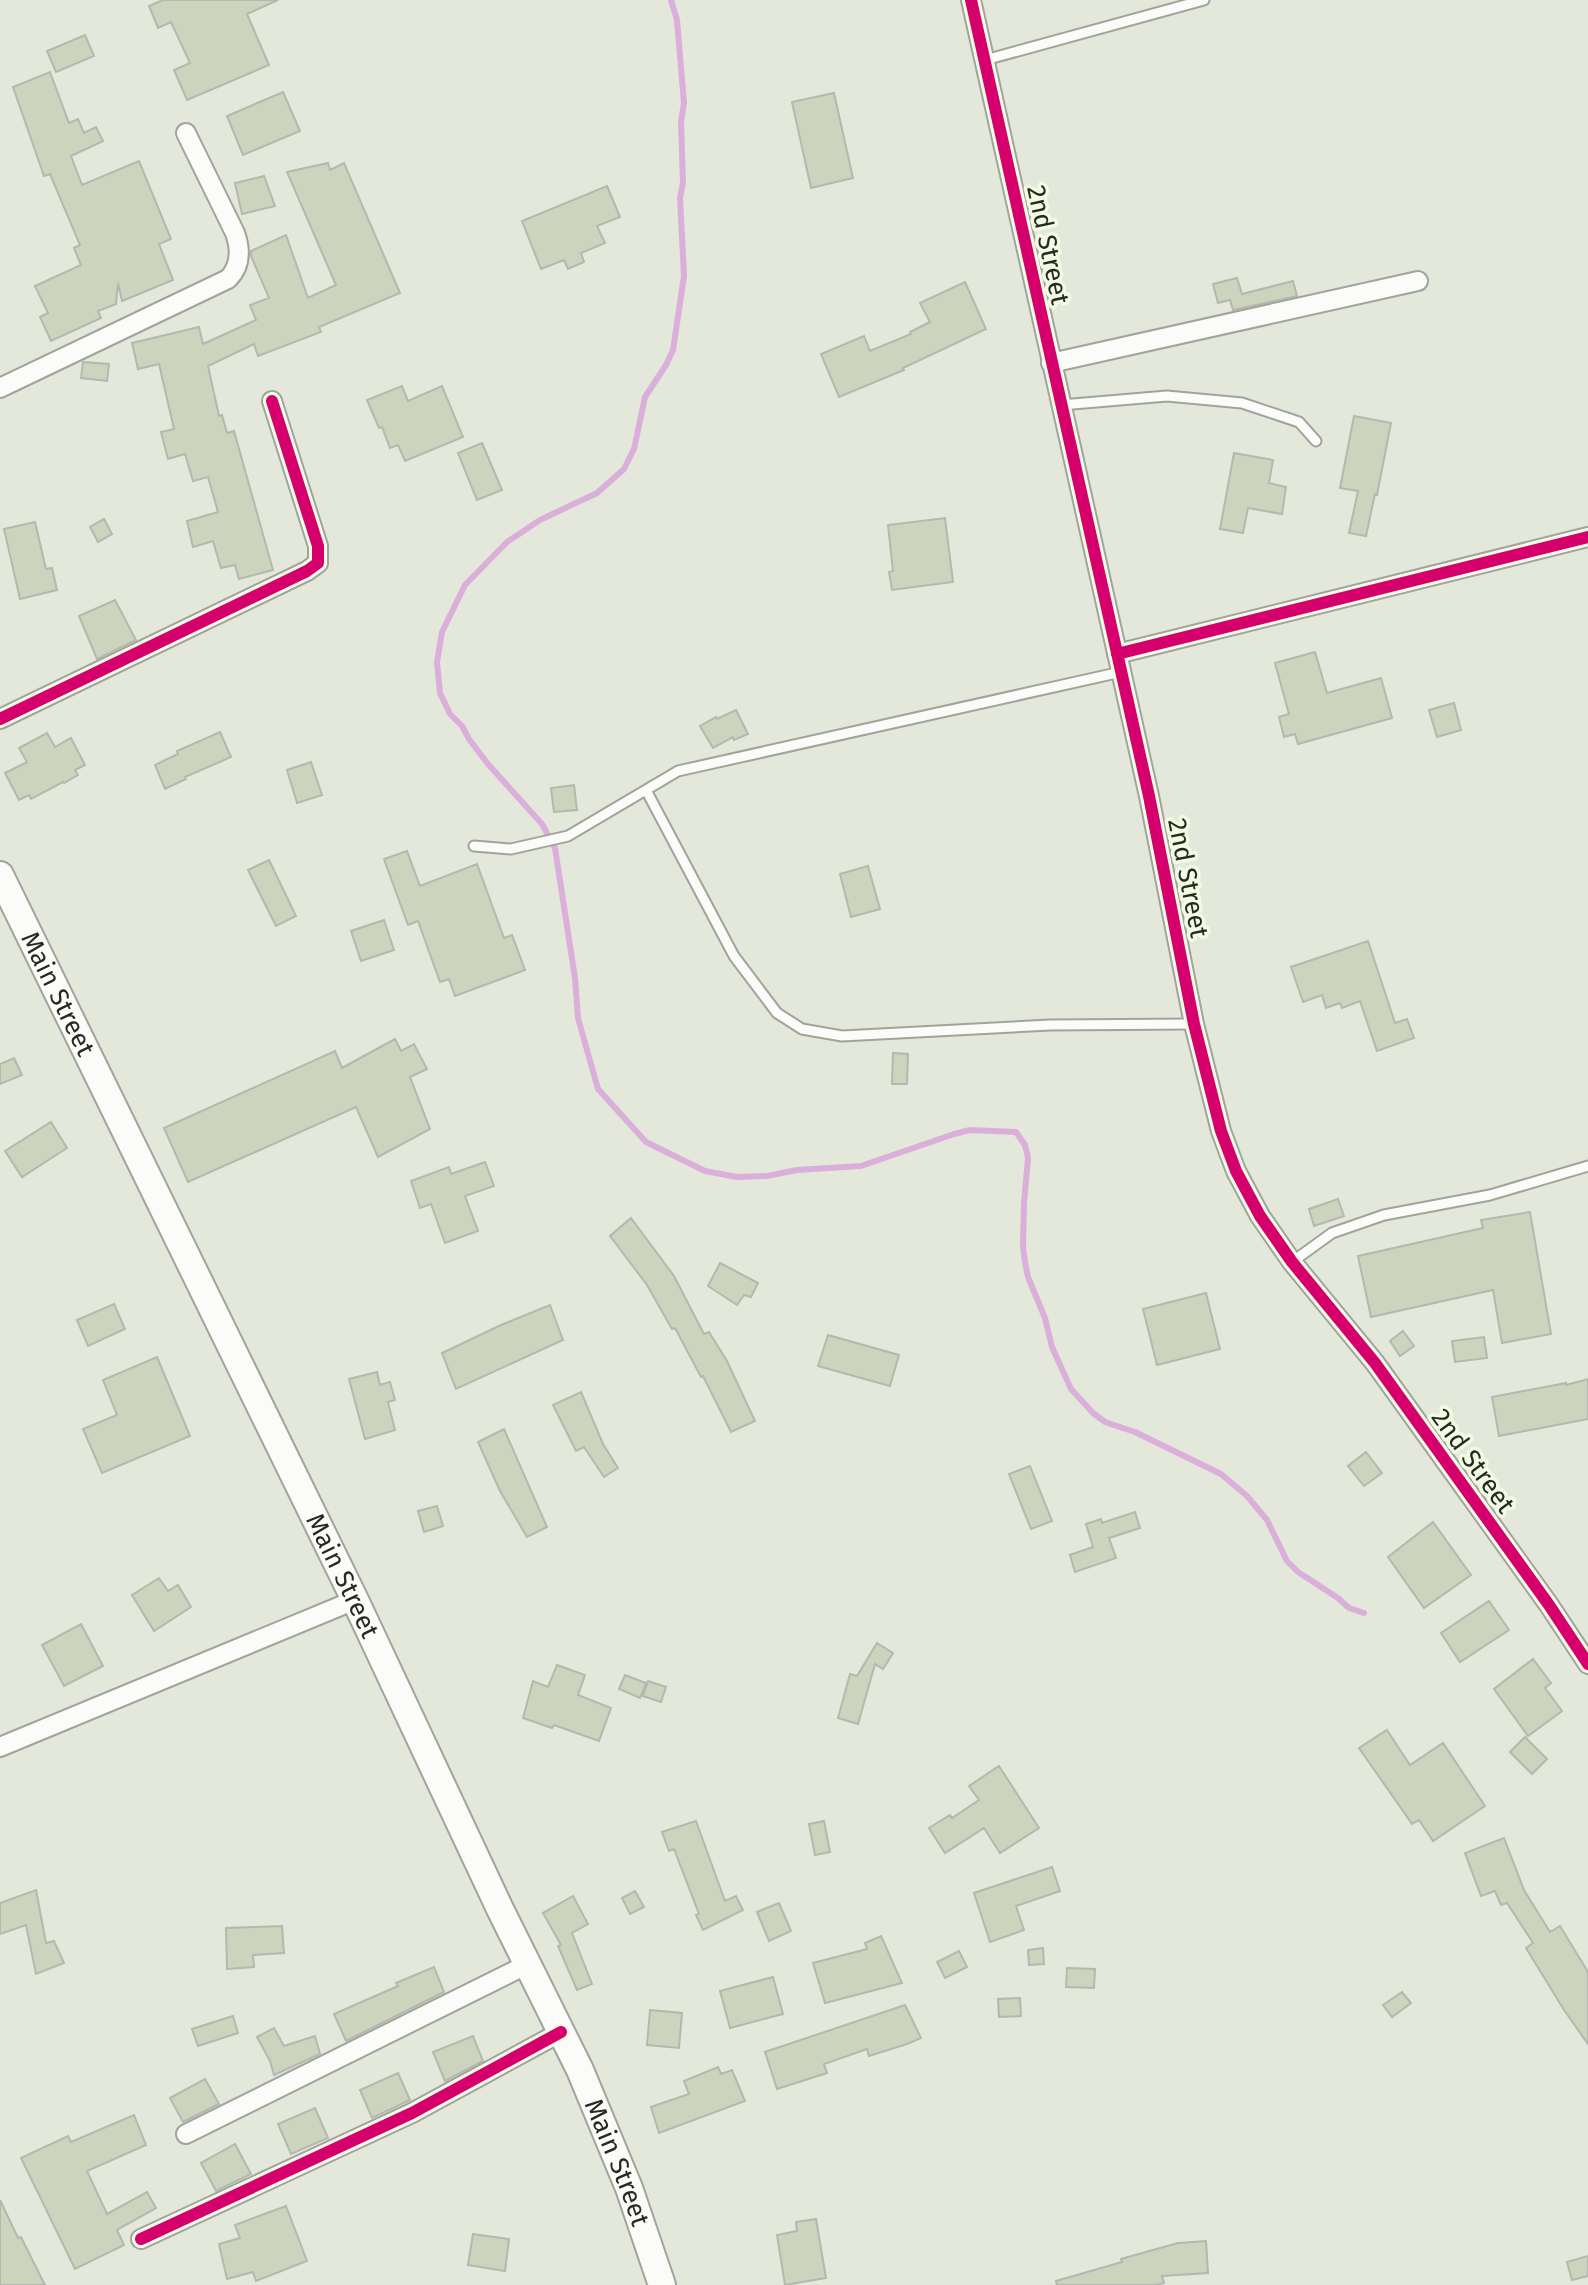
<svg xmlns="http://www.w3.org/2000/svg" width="1588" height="2285" viewBox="0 0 1588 2285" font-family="'Fira Sans',sans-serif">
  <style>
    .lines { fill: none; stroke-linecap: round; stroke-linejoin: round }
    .stream { stroke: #daafda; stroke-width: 6 }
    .building { fill: #ccd4bd; stroke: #b4b8ae; stroke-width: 2 }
    .lane-casing { stroke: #a0a49a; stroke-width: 13 }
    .street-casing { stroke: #a0a49a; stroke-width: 22 }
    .secondary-casing { stroke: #a0a49a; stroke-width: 30 }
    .lane { stroke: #fbfcfa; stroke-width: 9 }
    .street { stroke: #fbfcfa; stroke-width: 18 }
    .secondary { stroke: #fbfcfa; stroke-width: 26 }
    .cycleway-casing { stroke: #f1fae3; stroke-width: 17 }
    .cycleway { stroke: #d6006c; stroke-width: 12 }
    .labels { text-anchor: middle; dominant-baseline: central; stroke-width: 7; stroke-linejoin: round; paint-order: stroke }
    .street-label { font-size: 26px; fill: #262921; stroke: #f1fae3 }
  </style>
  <rect width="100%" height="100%" fill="#e3e8db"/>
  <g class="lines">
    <path class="stream" d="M671 0 677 20 684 103 681 122 683 183 680 198 684 276 673 350 666 365 645 397 634 449 624 469 597 493 540 520 507 542 465 585 442 632 437 662 440 693 450 714 462 726 469 739 488 764 542 824 555 848 575 978 578 1018 598 1089 646 1142 705 1171 737 1177 767 1176 797 1170 861 1166 954 1134 970 1130 1016 1132 1025 1145 1028 1158 1024 1203 1023 1247 1025 1262 1028 1277 1045 1318 1052 1347 1071 1389 1093 1413 1105 1422 1135 1432 1221 1474 1247 1496 1267 1520 1287 1561 1298 1572 1338 1598 1349 1608 1364 1613"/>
  </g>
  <path class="building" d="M163 0H278L247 14 269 65 187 100 174 70 190 63 171 22 158 28 149 6Z
    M85 35 94 56 56 72 47 51Z
    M50 72 69 123 78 119 84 133 96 127 103 141 71 156 82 185 139 161 171 239 159 244 173 280 122 301 118 283 116 304 98 311 101 318 51 341 40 317 48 313 35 286 81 265 74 248 80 245 50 174 44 176 13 87Z
    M283 92 300 131 243 155 227 116Z
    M834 93 853 178 811 188 792 102Z
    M328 163 330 170 344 163 400 293 319 327 321 332 258 356 254 344 208 366 219 416 222 415 227 433 234 431 273 570 239 579 235 565 221 568 213 541 193 547 187 521 218 512 208 477 193 481 185 454 168 459 161 432 174 429 159 364 138 369 132 343 199 327 203 344 256 320 250 305 269 298 251 256V251L286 235 308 298 336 285 287 172Z
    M264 176 275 206 242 214 235 183Z
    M607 186 620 217 597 226 605 243 581 253 584 262 568 269 564 260 541 269 522 221Z
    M1237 278 1242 294 1293 281 1297 296 1233 310 1230 300 1218 303 1213 284Z
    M965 282 986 329 903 368 904 370 839 397 821 354 864 336 870 351 911 334 910 332 930 322 920 303Z
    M83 362 109 364 107 381 81 378Z
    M402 386 408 401 442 386 463 437 405 461 398 445 390 448 382 427 379 428 367 400Z
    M1354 416 1391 423 1377 495 1375 494 1366 536 1349 533 1358 491 1340 488Z
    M482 443 502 490 477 500 458 453Z
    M1234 453 1273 460 1269 483 1286 487 1282 514 1248 508 1243 533 1220 529Z
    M945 518 953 582 892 590 889 572 893 571 888 525Z
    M104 519 112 534 98 542 90 527Z
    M35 522 46 569 52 568 57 590 20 599 4 529Z
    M115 600 136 640 97 659 79 616Z
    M1315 652 1327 693 1381 678 1392 718 1298 744 1295 734 1284 737 1279 717 1289 714 1275 663Z
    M1454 703 1461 730 1437 737 1429 710Z
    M736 710 748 734 734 740 733 737 713 748 700 726 716 717 717 719Z
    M220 732 231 757 185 777 186 779 165 789 155 765 178 754 177 751Z
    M47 733 55 747 71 738 85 765 75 770 78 775 64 783 63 782 31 799 29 795 19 800 5 773 27 762 19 748Z
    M311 762 322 795 297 803 287 770Z
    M574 785 577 810 554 812 551 788Z
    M407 851 420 886 477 864 504 938 512 935 525 970 455 996 449 979 440 982 418 921 408 925 384 859Z
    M269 860 296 916 276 926 248 870Z
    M868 866 880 909 851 917 840 874Z
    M384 920 394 950 361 961 351 931Z
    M1368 941 1395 1023 1407 1019 1414 1038 1377 1051 1360 1001 1342 1008 1340 1003 1326 1008 1322 995 1303 1002 1291 967Z
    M395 1039 401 1051 414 1044 427 1069 410 1077 430 1129 378 1157 356 1107 188 1182 164 1128 335 1051 342 1068Z
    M893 1053 908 1054 907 1084H892Z
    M14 1058 22 1075 0 1084V1064Z
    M51 1122 67 1148 22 1177 5 1151Z
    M485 1162 494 1186 465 1196 478 1231 445 1243 431 1204 420 1208 411 1181 449 1167 451 1174Z
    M1338 1199 1344 1216 1314 1226 1309 1209Z
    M1530 1212 1551 1334 1502 1343 1493 1290 1371 1317 1358 1256 1483 1228 1481 1220Z
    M631 1218 674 1276 704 1334 709 1332 727 1361 755 1421 731 1432 703 1376 701 1377 675 1328 672 1329 647 1285 610 1236Z
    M720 1263 758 1283 751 1297 744 1295 737 1305 708 1286Z
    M1206 1293 1220 1349 1157 1365 1143 1309Z
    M114 1304 125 1329 88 1346 77 1320Z
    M550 1305 563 1340 456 1389 442 1353 501 1325Z
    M1403 1331 1414 1346 1400 1356 1390 1341Z
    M828 1335 899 1355 890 1386 818 1366Z
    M1484 1337 1487 1358 1455 1362 1452 1341Z
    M157 1357 190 1436 102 1473 83 1429 117 1415 103 1380Z
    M377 1372 380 1385 390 1382 395 1400 388 1402 395 1430 365 1439 349 1379Z
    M1588 1379V1419L1499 1436 1492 1397 1566 1383V1385Z
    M581 1392 603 1444 618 1468 604 1477 584 1447 576 1451 553 1405Z
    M504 1429 547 1527 527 1537 500 1491 478 1442Z
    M1366 1452 1382 1473 1364 1486 1348 1466Z
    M1030 1466 1052 1521 1031 1529 1009 1474Z
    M437 1506 443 1526 424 1532 418 1511Z
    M1135 1512 1140 1528 1109 1538 1116 1558 1075 1572 1070 1555 1093 1547 1086 1524 1101 1519 1102 1523Z
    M1433 1522 1471 1575 1424 1608 1388 1557Z
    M159 1578 168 1591 178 1585 191 1607 154 1631 132 1595Z
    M1489 1601 1509 1630 1460 1662 1441 1633Z
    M81 1624 103 1666 64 1686 42 1645Z
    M877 1643 893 1653 883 1669 875 1664 858 1724 838 1718 850 1674 857 1676Z
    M1533 1659 1551 1683 1545 1688 1562 1711 1528 1736 1494 1689Z
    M557 1665 585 1675 578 1695 611 1708 599 1741 554 1725 552 1728 523 1718 533 1681 548 1687Z
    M625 1675 646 1683 640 1698 619 1689Z
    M648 1681 666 1687 661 1702 643 1696Z
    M1387 1730 1410 1765 1443 1743 1485 1806 1433 1841 1419 1820 1412 1824 1359 1748Z
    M1525 1737 1547 1759 1532 1774 1510 1752Z
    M999 1766 1039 1828 1000 1853 984 1828 945 1853 929 1828 950 1815 952 1818 979 1800 969 1786Z
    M696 1821 725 1901 736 1896 743 1910 703 1930 696 1915 699 1914 674 1849 669 1851 662 1832Z
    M824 1821 830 1852 815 1855 809 1824Z
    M1504 1838 1524 1890 1550 1932 1560 1926 1588 1972V2044L1564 2010 1526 1948 1533 1943 1507 1903 1501 1905 1495 1891 1481 1896 1465 1853Z
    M1052 1867 1060 1891 1016 1906 1024 1930 990 1942 974 1893Z
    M36 1890 46 1943 54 1941 64 1963 36 1974 26 1925 0 1934V1903Z
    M635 1891 644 1907 630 1914 622 1898Z
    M573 1896 588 1924 572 1933 592 1984 577 1990 558 1946 561 1945 543 1913Z
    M779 1903 791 1931 769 1941 757 1912Z
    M282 1926 284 1953 253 1955 254 1967 227 1969 226 1928Z
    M881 1936 902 1983 825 2003 813 1963 867 1949 865 1943Z
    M1043 1948 1044 1964 1029 1965 1028 1950Z
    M959 1951 967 1967 945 1978 937 1962Z
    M434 1967 444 1992 346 2041 334 2014 398 1986 396 1983Z
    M1067 1968 1095 1969 1094 1988 1066 1987Z
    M773 1977 783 2014 730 2028 720 1991Z
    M1402 1992 1411 2003 1392 2017 1383 2005Z
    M1020 1998 1021 2016 999 2017 998 1999Z
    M905 2005 921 2038 907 2044 869 2056 867 2049 824 2064 827 2073 777 2089 765 2052Z
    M650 2010 682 2013 679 2048 647 2045Z
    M233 2016 238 2033 198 2046 192 2029Z
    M274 2028 284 2046 315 2036 320 2054 274 2075 270 2061 257 2037Z
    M473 2036 483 2061 445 2081 433 2052Z
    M718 2067 721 2074 732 2070 745 2101 659 2133 651 2107 689 2094 684 2081Z
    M398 2073 410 2100 372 2118 360 2090Z
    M205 2079 219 2104 183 2122 170 2098Z
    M315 2108 328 2138 291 2154 278 2124Z
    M134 2115 146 2145 87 2171 107 2214 147 2192 156 2208 117 2230 124 2245 75 2269 21 2158 68 2136 71 2142Z
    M235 2144 251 2174 216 2191 201 2163Z
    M0 2200 18 2238 21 2237 45 2285H0Z
    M286 2206 307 2261 256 2281 253 2272 227 2279 219 2244 240 2238 235 2225Z
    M816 2219 826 2278 785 2285 777 2235 797 2231 796 2222Z
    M473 2234 509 2239 505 2271 468 2265Z
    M1206 2241 1208 2273 1162 2276 1164 2283 1156 2285H1057L1056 2281 1122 2262 1121 2259 1178 2243Z
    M1588 2256V2276L1572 2280 1567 2262Z"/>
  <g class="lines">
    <defs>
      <path id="lane" d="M985 60 1204 0
        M1061 405 1167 396 1242 403 1299 422 1316 441
        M646 790 734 956 777 1013 802 1029 842 1036 1050 1025 1194 1024
        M474 846 511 849 568 836 678 771 1121 672
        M1292 1262 1332 1233 1384 1215 1490 1195 1588 1166"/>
      <path id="street" d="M971 0 1149 796 1194 1024 1221 1131 1236 1171 1260 1216 1292 1262 1375 1363 1549 1605 1588 1664
        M1051 363 1418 281
        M0 388 228 279C241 266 241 250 235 233L186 133
        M1117 654 1588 537
        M0 719 307 571 318 563V546L272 401
        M0 1747 355 1600
        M186 2134 528 1964
        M141 2239 412 2113 561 2032"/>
      <g id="secondary">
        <path id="s1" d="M0 875 355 1600 500 1909 580 2070 629 2188 662 2285"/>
      </g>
    </defs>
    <use href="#lane" class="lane-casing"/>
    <use href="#street" class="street-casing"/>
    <use href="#secondary" class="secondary-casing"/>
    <use href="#lane" class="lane"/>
    <use href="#street" class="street"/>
    <use href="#secondary" class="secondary"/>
    <defs>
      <path id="cycleway" d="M971 0 1149 796 1194 1024 1221 1131 1236 1171 1260 1216 1292 1262 1375 1363 1549 1605 1588 1664
        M1117 654 1588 537
        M0 719 307 571 318 563V546L272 401
        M141 2239 412 2113 561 2032"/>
    </defs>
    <use href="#cycleway" class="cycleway-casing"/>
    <use href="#cycleway" class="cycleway"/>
  </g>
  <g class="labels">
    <g class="street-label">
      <text transform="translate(1048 245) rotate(78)">2nd Street</text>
      <text transform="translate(1188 878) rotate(79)">2nd Street</text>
      <text stroke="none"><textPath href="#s1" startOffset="132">Main Street</textPath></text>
      <text transform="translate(1473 1461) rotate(54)">2nd Street</text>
      <text stroke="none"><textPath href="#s1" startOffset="780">Main Street</textPath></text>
      <text stroke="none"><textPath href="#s1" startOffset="1428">Main Street</textPath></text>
    </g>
  </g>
</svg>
